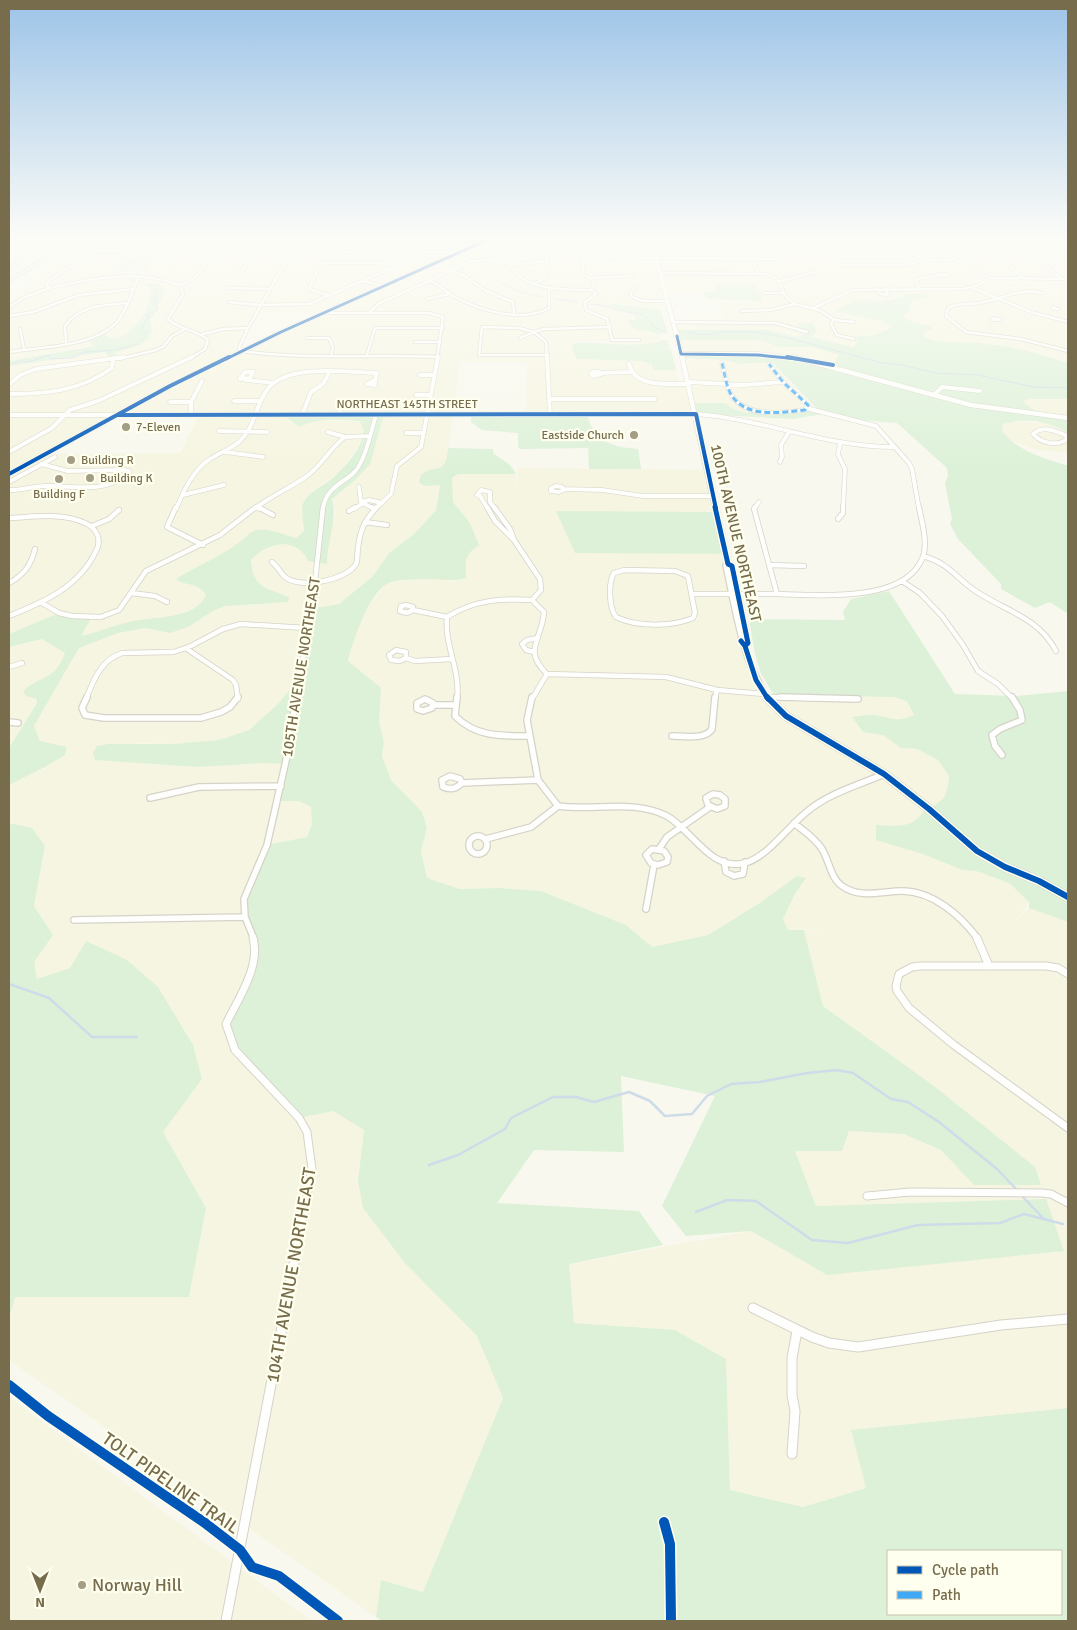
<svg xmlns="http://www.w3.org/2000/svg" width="1077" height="1630" viewBox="0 0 1077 1630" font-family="Signika,sans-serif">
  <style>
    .residential { fill: #f6f5e1; fill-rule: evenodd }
    .education { fill: #f9eef4 }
    .green { fill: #ddf1d8; fill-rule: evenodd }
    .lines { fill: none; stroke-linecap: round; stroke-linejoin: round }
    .stream-far1 { stroke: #cedce9; stroke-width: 1 }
    .stream { stroke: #cedce9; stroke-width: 2.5 }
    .street-far5-casing { stroke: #d5d3c9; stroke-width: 4 }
    .street-far4-casing { stroke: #d5d3c9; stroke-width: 5 }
    .street-far3-casing { stroke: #d5d3c9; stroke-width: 6 }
    .street-far2-casing { stroke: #d5d3c9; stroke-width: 8 }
    .street-far1-casing { stroke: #d5d3c9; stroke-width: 9 }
    .street-casing { stroke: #d5d3c9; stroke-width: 11 }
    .secondary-far3-casing { stroke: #d6d4c8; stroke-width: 5 }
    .secondary-far2-casing { stroke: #d6d4c8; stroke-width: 5.5 }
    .secondary-far1-casing { stroke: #d6d4c8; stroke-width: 8 }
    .secondary-casing { stroke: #d6d4c8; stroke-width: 10 }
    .highway-casing { stroke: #d7d4c7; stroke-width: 2 }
    .street-far5 { stroke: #fefefc; stroke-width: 2.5 }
    .street-far4 { stroke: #fefefc; stroke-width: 4 }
    .street-far3 { stroke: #fefefc; stroke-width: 4.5 }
    .street-far2 { stroke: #fefefc; stroke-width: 5.5 }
    .street-far1 { stroke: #fefefc; stroke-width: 7 }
    .street { stroke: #fefefc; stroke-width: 9 }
    .secondary-far3 { stroke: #fefefc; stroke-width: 4 }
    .secondary-far2 { stroke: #fefefc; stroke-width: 4.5 }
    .secondary-far1 { stroke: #fefefc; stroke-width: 5.5 }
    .secondary { stroke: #fefefc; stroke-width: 8 }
    .highway { fill: #f1eee6; fill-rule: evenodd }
    .quiet { stroke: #3fa9f5; stroke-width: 3; stroke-dasharray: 6 3; stroke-linecap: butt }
    .cycleway-far4-casing { stroke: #ffffef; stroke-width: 4.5 }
    .cycleway-far3-casing { stroke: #ffffef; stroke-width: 5.5 }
    .cycleway-far2-casing { stroke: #ffffef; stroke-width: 8 }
    .cycleway-far1-casing { stroke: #ffffef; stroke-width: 9 }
    .cycleway-casing { stroke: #ffffef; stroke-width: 13 }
    .cycleway-far4 { stroke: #0057b8; stroke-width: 3 }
    .cycleway-far3 { stroke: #0057b8; stroke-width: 4 }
    .cycleway-far2 { stroke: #0057b8; stroke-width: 5 }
    .cycleway-far1 { stroke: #0057b8; stroke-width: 6 }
    .cycleway { stroke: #0057b8; stroke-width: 10 }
    .poi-dot { fill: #a49d85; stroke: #ffffef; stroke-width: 2 }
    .labels { text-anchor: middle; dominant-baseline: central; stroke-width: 4.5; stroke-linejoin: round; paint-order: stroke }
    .far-street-label { font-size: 12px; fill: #776c4c; stroke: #ffffef }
    .far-poi-label { font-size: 12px; fill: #776c4c; stroke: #ffffef; text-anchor: start }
    .street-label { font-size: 15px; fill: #776c4c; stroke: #ffffef }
    .near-street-label { font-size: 18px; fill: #776c4c; stroke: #ffffef }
    .near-poi-label { font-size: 18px; fill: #776c4c; stroke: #ffffef; text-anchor: start }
  </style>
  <rect width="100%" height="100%" fill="#f8f8ee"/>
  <path class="residential" d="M84 240H123L121 241 123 260 110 267 114 270 131 268 139 270 157 251H291L297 240H431L428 251 459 252 487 240H1068V363L1002 346 977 343 956 344 924 338 922 323 909 321 904 317V314L909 312 913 300 928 298 911 293 899 298 883 301 855 300 837 310V312L882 321 891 327 883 332 855 337 858 342 854 347 811 337 817 331 813 323 807 322V332L798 337 768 330H675L673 322H725L718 301H763L756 284 715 285 717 292 665 291 667 301 661 310 613 303 608 306 634 313 635 320H628V326L654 333 660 338 658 342 644 345 596 341 574 342 572 350 576 359 640 361 651 364 652 370H676L679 382 689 381 685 359 725 360 739 364 772 362 814 411 757 414 730 408 725 403H694L696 414 526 415 527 362H460L446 463 438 470 421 475 420 482 424 486 440 485 436 510 414 534 389 553 373 576 338 604 323 607 299 678 278 704 249 730 219 740 173 744 137 743 95 760 198 767 278 762 286 764 299 801 311 807 312 824 307 837 267 845 333 1111 364 1130 358 1181 363 1208 404 1262 477 1336 503 1398 423 1592 381 1580 376 1617 9 1360V1319L15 1297H189L206 1208 163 1132 202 1079 81 952 70 968 37 979 34 962 53 935 34 906 45 847 32 828 9 823V785L45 768 65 755 67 747 40 741 34 726 79 648 118 633 146 628 188 627 213 611 225 606 288 602V597L257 583 252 574 251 560 259 551 275 545H292L327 564V548L336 513 332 499 355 480 370 464 384 415 287 420 299 427 316 420 359 421 363 425 364 430 361 442 341 471 313 491 302 509 304 531 296 538 258 530 225 553 187 572 180 583 193 584 201 588 206 595 203 601 194 608 175 615 141 620 80 636 91 618 59 613 9 634V475L48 454 180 453 199 415 117 416 9 474V366L98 354 149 339 152 332 150 320 165 291 147 285 151 291V301L143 316 132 330 113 341 9 361V293L24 287 23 285 30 280 62 259ZM257 313H325L242 351 239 348Z
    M678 340H760L780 347H813L839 355 833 365 817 361 759 354 684 352Z
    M1029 399H1068V418L1041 414 1029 409 1023 401Z
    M1010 421 1049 423 1063 430 1068 433V453L1034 449 1008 439 1002 430V424Z
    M518 468 708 470 716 512 575 553 725 554 745 646 765 694 894 697 907 700 915 715 904 719H890L874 715 853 717 863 732 883 735 901 748 917 749 938 760 949 776 947 795 940 802 929 809 926 808 920 818 904 827 876 825 923 854 962 870 976 871 1009 883 1029 902 1016 920 1029 908 1068 922V1408L851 1430 866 1488 803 1507 730 1490 726 1359 675 1330 574 1323 569 1264 751 1231 827 1275 1046 1199 816 1206 795 1151H842L849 1131 904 1134 941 1150 974 1185 1035 1167 934 1086 823 1006 804 930 826 928 788 930 783 919 795 894 806 879 797 876 758 904 708 935 652 947 626 925 541 891 498 888 460 889 427 878 421 851 427 828 422 812 391 780 382 756 384 742 379 721 348 662 351 648 360 622 373 600 386 584 404 580 436 579 456 581 466 577 465 562 469 552 470 523 453 502 452 478 457 474H516V490Z
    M42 639 60 649 65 654 59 666 48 677 28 686 37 704 9 748V647Z
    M9 1397 198 1537 311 1621H9Z"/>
  <path class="education" d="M211 240H294L287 250H205Z"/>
  <path class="green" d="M48 240H60L9 274V270Z
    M123 240H177L160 244C156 254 149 258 148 269L114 270 109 267 122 260 116 250Z
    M456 240H487L459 250H431L434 243 446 245Z
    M158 282 166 291 150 320 152 332 149 339 140 345 115 353 117 358 111 359 105 352 9 366V361L94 346 88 339 102 335 117 339C136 330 150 312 151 291L147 285Z
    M715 284H756L763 301 707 299 702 292H717Z
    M910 293 927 295 929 298 913 300 909 312 904 314V317L909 321 930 326 932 329 924 332V338C944 344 958 342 978 343 1006 345 1041 354 1068 363V399H1029L1023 401C1035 415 1051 416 1068 418V433C1049 421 1024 417 1003 424L1002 430C1017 452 1044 458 1068 466V614L1050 602 1035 608 1001 589V584L958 539 950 524 952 519 945 483 948 476 947 468 897 423 859 420 829 413 793 419 696 414 693 403H726C740 420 797 413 818 410L772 362 739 364 725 360 685 358V355C735 355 784 353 833 365L839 355 813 347H780L760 340H678L675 330H768L798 337 807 332 793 328 800 323H813L817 331 811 337 853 347 858 342 855 337C868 336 880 335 891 327L882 321 837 312V310L855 300 883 301 899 298Z
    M614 304 661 310 667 332 658 335C650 329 637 332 629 325L628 320H636L634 313 608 306Z
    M660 340H668L670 348 664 349H671L676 370H653L652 364 640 361 577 359 572 349 574 343C602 341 631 348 658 342Z
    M283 415H384L370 464 355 480 332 499C338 521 327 540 327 564L308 561C297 536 267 542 251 560 253 588 265 587 289 597L288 602 225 606 213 611 188 627 170 633 146 628 118 633 79 648 34 726 40 741 67 747 65 755 45 767 9 785V748L37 703 36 699 26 696 23 691C40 675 55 681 65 653L42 639 9 647V634L59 613 92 617 81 636C97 632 113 626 129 622 151 616 196 620 206 595 194 579 186 588 176 579 197 565 222 557 242 540 248 536 250 531 258 530 270 528 284 535 296 538L304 531C304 521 299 508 305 500 312 489 326 485 335 476 347 465 374 435 359 421 337 419 319 418 299 427Z
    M471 415H587C595 442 612 447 638 449L641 469H589L588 448 521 449 518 447V433L482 430 471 422Z
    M448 448 493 449V453C504 462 509 461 516 474H458L452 478 453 502 470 523 479 545C464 555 465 561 466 578 453 582 442 579 429 579 416 580 398 578 387 584 369 593 352 643 348 661L381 688 379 721 384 742 382 756 391 780 422 812 427 828 421 851 427 878 460 889 498 888 541 891 626 925 652 947 708 935 758 904 797 876 806 878 795 894 783 919 788 930H804L823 1006 934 1086 1035 1167 1041 1185H974L941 1150 904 1134 849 1131 842 1151H795L816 1206 1046 1199 1064 1251 827 1275 751 1231 686 1236 662 1206 715 1096 621 1076 624 1152 534 1150 497 1203 639 1211 663 1245 569 1264 574 1323 675 1330 726 1359 730 1490 803 1507 866 1488 851 1430 1068 1408V1621H382L376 1617 381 1580 423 1592 503 1398 477 1336 404 1262 363 1208 358 1181 364 1130 333 1111 299 1118 235 1050 226 1024 249 975 256 948 245 917 244 899 267 845 307 837 312 824 311 807 299 801H277L285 764 262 763 198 767 95 760 93 753 97 746 108 744H173L219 740 249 730 278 704 299 678 310 607H323L339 604 373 576 389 553 414 534 436 510 440 485 424 486 419 482 421 475C435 463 446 477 448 448ZM888 1551H1061V1614H888Z
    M556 511 716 512 725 554 575 553Z
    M889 591 955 694 1017 696 1068 691V922L1029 908V902L1009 883 976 871 962 870 923 854 876 840V825C899 826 913 829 926 808L929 809C946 798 947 796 949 776L938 760 917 749 901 748 883 735 863 732 852 717C859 716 866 715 872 715 891 716 894 724 914 715L907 701 894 697 774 695 761 674 755 654 749 619 845 620 843 612 851 599Z
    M9 823 32 828 45 846 34 906 53 935 34 962 37 979 70 968 86 941 127 960 158 987 193 1045 202 1079 163 1132 206 1208 189 1297H15L9 1319Z"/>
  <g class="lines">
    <path class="stream-far1" d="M150 250 173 240
      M483 259 480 247 482 245 496 246 499 240
      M484 262C499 288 515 291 543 297
      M125 275V266L140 259 139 257 147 252
      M130 278 133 281
      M555 299 578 302
      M591 304C604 305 610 308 623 311 637 315 645 310 653 327L666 332
      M687 332 706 335 720 332H754L785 337 882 363 902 365 935 373 977 375 1034 387 1068 388
      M9 364 21 361 28 362 49 355 48 357 51 359C58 358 68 359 75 357 79 356 81 352 85 352 103 351 138 351 147 333L141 331 145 321 150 317 146 315 158 310 154 295 157 287 142 283"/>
    <path class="stream" d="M9 984 49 998 92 1037H137
      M429 1165 458 1155 505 1129 511 1118 553 1097H576L594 1102 629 1092 650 1101 665 1116 692 1114 707 1096 731 1084 760 1082 807 1073 837 1070 853 1073 891 1099 908 1102 939 1122 997 1169 1018 1191
      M1021 1195 1044 1219
      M696 1212 727 1200 756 1201 812 1240 848 1243 918 1225 1000 1223 1024 1214 1063 1224"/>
    <defs>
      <path id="street-far5" d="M323 240H298L248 328 239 348 242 351C307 360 373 354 438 357
        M580 240 584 275 593 280 594 286 591 290 596 294 585 302 586 310 607 319 612 340H639
        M854 240H864
        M896 240C917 261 927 263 956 259
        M930 240 946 255 975 268 988 278
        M953 240 978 247 1068 248
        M1031 240 1040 247
        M581 243H611
        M652 243 831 245 857 240
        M74 251 459 252
        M355 251 358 243 363 240
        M402 251 404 244H409
        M452 255 472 261 491 260 510 265 547 261
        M583 257 775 259
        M752 258 758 273
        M1039 259 1060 278
        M491 260 514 251 516 241H547L546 264
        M1005 261 1023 278
        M169 263 172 264H166Z
        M169 263 177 251
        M510 265C525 292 564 289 591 290
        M837 265H907L923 260
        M451 271 465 276 486 291 513 302 514 313
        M660 273 766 274 777 279 786 297 795 304 819 310 835 320 854 322
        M237 274 243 270 246 264 243 259 248 251
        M941 274 948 275 943 276Z
        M590 278 633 276
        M988 278 1068 279
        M363 281 383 286
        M429 281C439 284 446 292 455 297 481 311 522 323 549 308V287
        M778 282 815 272
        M534 284 548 277
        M50 288C94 278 137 269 180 285
        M228 288 270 289
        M919 288 916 279 941 275
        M973 288 1031 312 1068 322
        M634 289 631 293 632 297 643 301H667
        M876 289 881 294 888 295 885 289
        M1035 292 1042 293C1021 287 1000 300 979 303 969 305 958 302 948 308L946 316 966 332 1021 339 1068 351
        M765 293H783
        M330 296 309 289 321 263H379L396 266
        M427 299 449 294
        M228 302 260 305 309 304 417 257 422 251
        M9 307 25 297 50 288 46 285 49 281 92 251 102 240
        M1054 307 1058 309 1052 308Z
        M813 308 853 290 963 289 979 285 988 278
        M742 311 771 310 795 304
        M326 313H429L443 317 437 359
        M369 313 378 304 472 261
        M9 316 33 312 79 295 133 289
        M994 318 1001 320H992Z
        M834 320 831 324 837 335 854 339
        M672 322 775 323 807 332
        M20 329 24 349
        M203 334 224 329 248 328
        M307 338H329L333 347 331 355
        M520 338 534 332 546 342 547 359
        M66 342 65 326C80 305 104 305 128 303
        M415 342H440
        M9 352C40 347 96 347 118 321 128 308 132 291 139 276
        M367 355 375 328H443
        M548 355H479L482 327 519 328 534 332 544 329 610 327
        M119 359 156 350 164 346 172 336 185 329
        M189 359 205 349 208 340C196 329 179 330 168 319L183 294 180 285 194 279 215 251"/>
      <path id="street-far4" d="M547 357 550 415
        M722 363C725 374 726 387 732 396 748 419 782 412 805 410L808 405 783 382 769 364
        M629 364C635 389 669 383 689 384
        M245 372H253L250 378 240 379Z
        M593 372H599L601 374 593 376 591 374Z
        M600 373 631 372
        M420 375H434
        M246 380 274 383
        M375 380V385L367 384Z
        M689 382 744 385 783 382
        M9 385 20 375 36 369 124 357
        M9 394C47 394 80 391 112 368L113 360
        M416 395H430
        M934 395 942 387 980 391
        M549 399H655
        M234 401H261
        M170 402H191
        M806 408 876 426 909 463 912 469 919 509
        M696 414C763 419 826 447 894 447
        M9 415H117
        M191 415V402L202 381
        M302 415 311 392 323 384 329 373
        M339 415 343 401
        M219 431 267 432
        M328 432 345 437 370 436
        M406 433H424
        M1066 436 1067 439C1057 447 1041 443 1033 434 1044 424 1056 432 1068 436
        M840 444 838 454 845 469 843 509
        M9 452 52 428 70 410 98 401 192 357
        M225 452 263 457
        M780 462 782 457 781 445 789 432
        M9 482 55 457
        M556 486 562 487 564 490 559 492 551 491V488Z
        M359 487 361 502
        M564 489 602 490 643 496H713
        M9 490C21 491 32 486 44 486 74 485 104 495 129 473V471L124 470 68 471 41 464
        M183 495 224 485
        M257 507 260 509
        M176 509C184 490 193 470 210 459 220 452 232 449 240 441 255 427 255 406 267 390 285 363 348 372 377 373L375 380
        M254 509C271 496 290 488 307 476 322 465 330 448 345 437
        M323 509C326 483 352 482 360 464 368 450 371 431 376 415
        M354 509 362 504
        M374 509 361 502 369 500 382 503
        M375 509 391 494 397 466 421 447 438 357
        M488 509 480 496 477 495 481 490 490 492V502L495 509
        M754 509 759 502"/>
      <path id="street-far3" d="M176 507 167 527 203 545
        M258 507 273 515
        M372 507 375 509
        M487 507 495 521 514 540
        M494 507 510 529 514 540
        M755 507 754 509 777 594
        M349 511 356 507
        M9 518C33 517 62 512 85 523 97 528 102 540 96 551 79 587 44 602 9 616
        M838 519 843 513V507
        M365 522 387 525
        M92 526 109 519 119 510
        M514 540 540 579 541 590 532 600
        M923 556C951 564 955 578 977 592 1006 611 1039 618 1056 651
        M272 562C277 566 280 572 285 577 299 589 346 581 356 564 358 560 357 553 358 548 360 530 364 521 377 507
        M769 565 804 566
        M624 570 675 571 688 576 695 613 693 618C672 627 636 627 616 617 609 608 608 583 614 573Z
        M902 581 920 593 942 616 963 645 978 671 998 684 1013 699
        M9 583C24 575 31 565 35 549
        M131 593 155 596 167 602
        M693 594C721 594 749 594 777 594 815 595 898 603 920 563 930 547 922 524 919 507
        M42 603 59 613 72 616 101 617 119 610 146 571 220 535 256 507
        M406 605 413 607V610L407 613 400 611 401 606Z
        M413 610 447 617
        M447 617C474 600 501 598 532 600L544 612C542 640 522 650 547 674L532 699
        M447 617C444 645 461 671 457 699
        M187 649 233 680 236 685 238 699
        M396 650 406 652V658L400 661 391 660 389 655Z
        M534 652 526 650 522 644 527 640 538 638
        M406 658 415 661 452 659
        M9 667 22 663
        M547 674 666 677 717 690 765 694
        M767 697 837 699
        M86 699C94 679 101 660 122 653L174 652 191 646 223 629 241 624 306 628
        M296 699 315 582 323 507
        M715 699 717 690"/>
      <path id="street-far2" d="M87 697 82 708 85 715 104 718H201L221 712 230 707 238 697
        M457 697 455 716C476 737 501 736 529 736
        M532 697 527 720 538 780 558 806
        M780 697 858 699
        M425 699 433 703 432 708 423 711 417 709V703Z
        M433 705H455
        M9 722 18 723
        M672 736C683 736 706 740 712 729L715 697
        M1002 755 995 746 992 735 1000 729 1022 720 1020 710 1012 697
        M450 776 460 779 462 783C456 789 451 790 443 787L442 780Z
        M462 783 538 780
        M713 794 720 795 725 799V806L717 809 708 805 706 798Z
        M150 798 199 787 281 786
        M558 806C593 811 634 799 667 816 692 830 711 872 745 863 768 857 790 824 809 810 830 793 859 785 884 774
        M794 823C804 831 815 838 822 849 829 860 831 879 842 886 860 899 882 891 902 891 933 891 961 916 978 939
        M469 845a9 9 0 1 1 18 0a9 9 0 1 1-18 0Z
        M486 839 531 827 558 806
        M652 849 664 851 668 857 667 862 658 865 651 863 646 855Z
        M659 849 667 837 710 807
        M724 861 726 872 734 876 743 874 745 862
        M646 909 654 865
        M74 920 245 917
        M254 939 245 917 244 899 267 845 287 756 296 697"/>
      <path id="street-far1" d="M253 938C261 966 238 999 226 1024L235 1050 299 1118 307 1132 312 1169 298 1244
        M977 938 989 966
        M1068 974 1058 968 1046 966H920L912 967 899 974 896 986 897 991 909 1008 954 1045 1068 1128
        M867 1196 910 1192 1042 1193 1051 1194 1068 1203"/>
      <path id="street" d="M753 1308 812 1337 829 1343 858 1347 1001 1325 1068 1319
        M792 1454 795 1411 792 1395V1358L797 1331
        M226 1621 298 1243"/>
      <path id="secondary-far3" d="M651 240 683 359
        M681 354H759L802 359
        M226 359 281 332 487 240"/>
      <path id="secondary-far2" d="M682 357 715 509
        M793 357 971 405 1068 418
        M117 415 696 414
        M9 474 170 386 229 357"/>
      <path id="secondary-far1" d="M715 507 728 564 732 566 748 643 745 646
        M728 564 726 565C736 611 742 659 768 699"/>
      <path id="secondary" d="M767 697 786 716 884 774 929 809 977 851 1005 867 1039 881 1068 897"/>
      <path id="highway" d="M38 240H42L9 267V264Z
        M67 240H71L44 262 9 282V279L40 260Z"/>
    </defs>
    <use href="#street-far5" class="street-far5-casing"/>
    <use href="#street-far4" class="street-far4-casing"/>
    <use href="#street-far3" class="street-far3-casing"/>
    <use href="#street-far2" class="street-far2-casing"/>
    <use href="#street-far1" class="street-far1-casing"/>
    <use href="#street" class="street-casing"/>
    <use href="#secondary-far3" class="secondary-far3-casing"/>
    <use href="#secondary-far2" class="secondary-far2-casing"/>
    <use href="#secondary-far1" class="secondary-far1-casing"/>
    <use href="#secondary" class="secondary-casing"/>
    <use href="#highway" class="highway-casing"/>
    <use href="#street-far5" class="street-far5"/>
    <use href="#street-far4" class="street-far4"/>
    <use href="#street-far3" class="street-far3"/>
    <use href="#street-far2" class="street-far2"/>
    <use href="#street-far1" class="street-far1"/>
    <use href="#street" class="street"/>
    <use href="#secondary-far3" class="secondary-far3"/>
    <use href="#secondary-far2" class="secondary-far2"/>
    <use href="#secondary-far1" class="secondary-far1"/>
    <use href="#secondary" class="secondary"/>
    <use href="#highway" class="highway"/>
    <path class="quiet" d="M722 363C725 374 726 387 732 396 748 419 782 412 805 410L808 405 783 382 769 364"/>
    <defs>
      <path id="cycleway-far4" d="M677 336 681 354 758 355 798 359
        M226 359 281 332 487 240"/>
      <path id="cycleway-far3" d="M787 357 833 365
        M117 415 696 414 716 509
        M9 474 170 386 229 357"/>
      <path id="cycleway-far2" d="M715 507 728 564 732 566 748 643 745 646
        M741 641 745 646 756 680 768 699"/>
      <path id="cycleway-far1" d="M767 697 786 716 884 774 929 809 977 851 1005 867 1039 881 1068 897"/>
      <path id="cycleway" d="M9 1385 48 1416 205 1523 240 1550 252 1567 279 1576 338 1621
        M664 1522 670 1544 671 1621"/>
    </defs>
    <use href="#cycleway-far4" class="cycleway-far4-casing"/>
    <use href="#cycleway-far3" class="cycleway-far3-casing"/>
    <use href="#cycleway-far2" class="cycleway-far2-casing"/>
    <use href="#cycleway-far1" class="cycleway-far1-casing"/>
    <use href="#cycleway" class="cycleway-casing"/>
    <use href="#cycleway-far4" class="cycleway-far4"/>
    <use href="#cycleway-far3" class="cycleway-far3"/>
    <use href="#cycleway-far2" class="cycleway-far2"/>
    <use href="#cycleway-far1" class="cycleway-far1"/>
    <use href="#cycleway" class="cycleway"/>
  </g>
  <linearGradient id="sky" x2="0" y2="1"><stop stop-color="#9dc4e8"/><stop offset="0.51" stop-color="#fcfcf7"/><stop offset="1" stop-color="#fcfcf7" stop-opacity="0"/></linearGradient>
  <rect width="1077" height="468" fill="url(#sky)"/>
  <g class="poi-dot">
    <circle cx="126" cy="427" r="5"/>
    <circle cx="634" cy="435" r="5"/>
    <circle cx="71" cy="460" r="5"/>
    <circle cx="90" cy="478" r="5"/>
    <circle cx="59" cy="479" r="5"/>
    <circle cx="82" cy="1585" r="5"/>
  </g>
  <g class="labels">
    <g class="far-street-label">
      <text x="407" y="404">NORTHEAST 145TH STREET</text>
    </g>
    <g class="far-poi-label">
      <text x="136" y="427">7-Eleven</text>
      <text x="624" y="435" text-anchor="end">Eastside Church</text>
      <text x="81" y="460">Building R</text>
      <text x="100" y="478">Building K</text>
      <text x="59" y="494" text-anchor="middle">Building F</text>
    </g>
    <g class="street-label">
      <text transform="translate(736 533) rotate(77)">100TH AVENUE NORTHEAST</text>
      <text transform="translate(301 667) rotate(-81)">105TH AVENUE NORTHEAST</text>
    </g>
    <g class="near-street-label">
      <text transform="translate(291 1275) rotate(-80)">104TH AVENUE NORTHEAST</text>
      <text transform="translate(171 1483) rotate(35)">TOLT PIPELINE TRAIL</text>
    </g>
    <g class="near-poi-label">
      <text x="92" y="1585">Norway Hill</text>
    </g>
  </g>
  <rect width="1077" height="1630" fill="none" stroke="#776c4c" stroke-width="20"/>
  <rect x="887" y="1550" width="175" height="65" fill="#ffffef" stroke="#c9c4ae"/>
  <rect x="897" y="1566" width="25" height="8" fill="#0057b8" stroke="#c9c4ae"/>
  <text x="932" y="1575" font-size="15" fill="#776c4c">Cycle path</text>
  <rect x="897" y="1591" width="25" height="8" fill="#3fa9f5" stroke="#c9c4ae"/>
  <text x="932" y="1600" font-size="15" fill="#776c4c">Path</text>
  <g transform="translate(40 1590) rotate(180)" stroke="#ffffef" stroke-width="4" paint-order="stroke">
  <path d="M0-4L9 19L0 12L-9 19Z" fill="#776c4c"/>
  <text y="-8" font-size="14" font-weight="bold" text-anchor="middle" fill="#776c4c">N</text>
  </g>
</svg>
